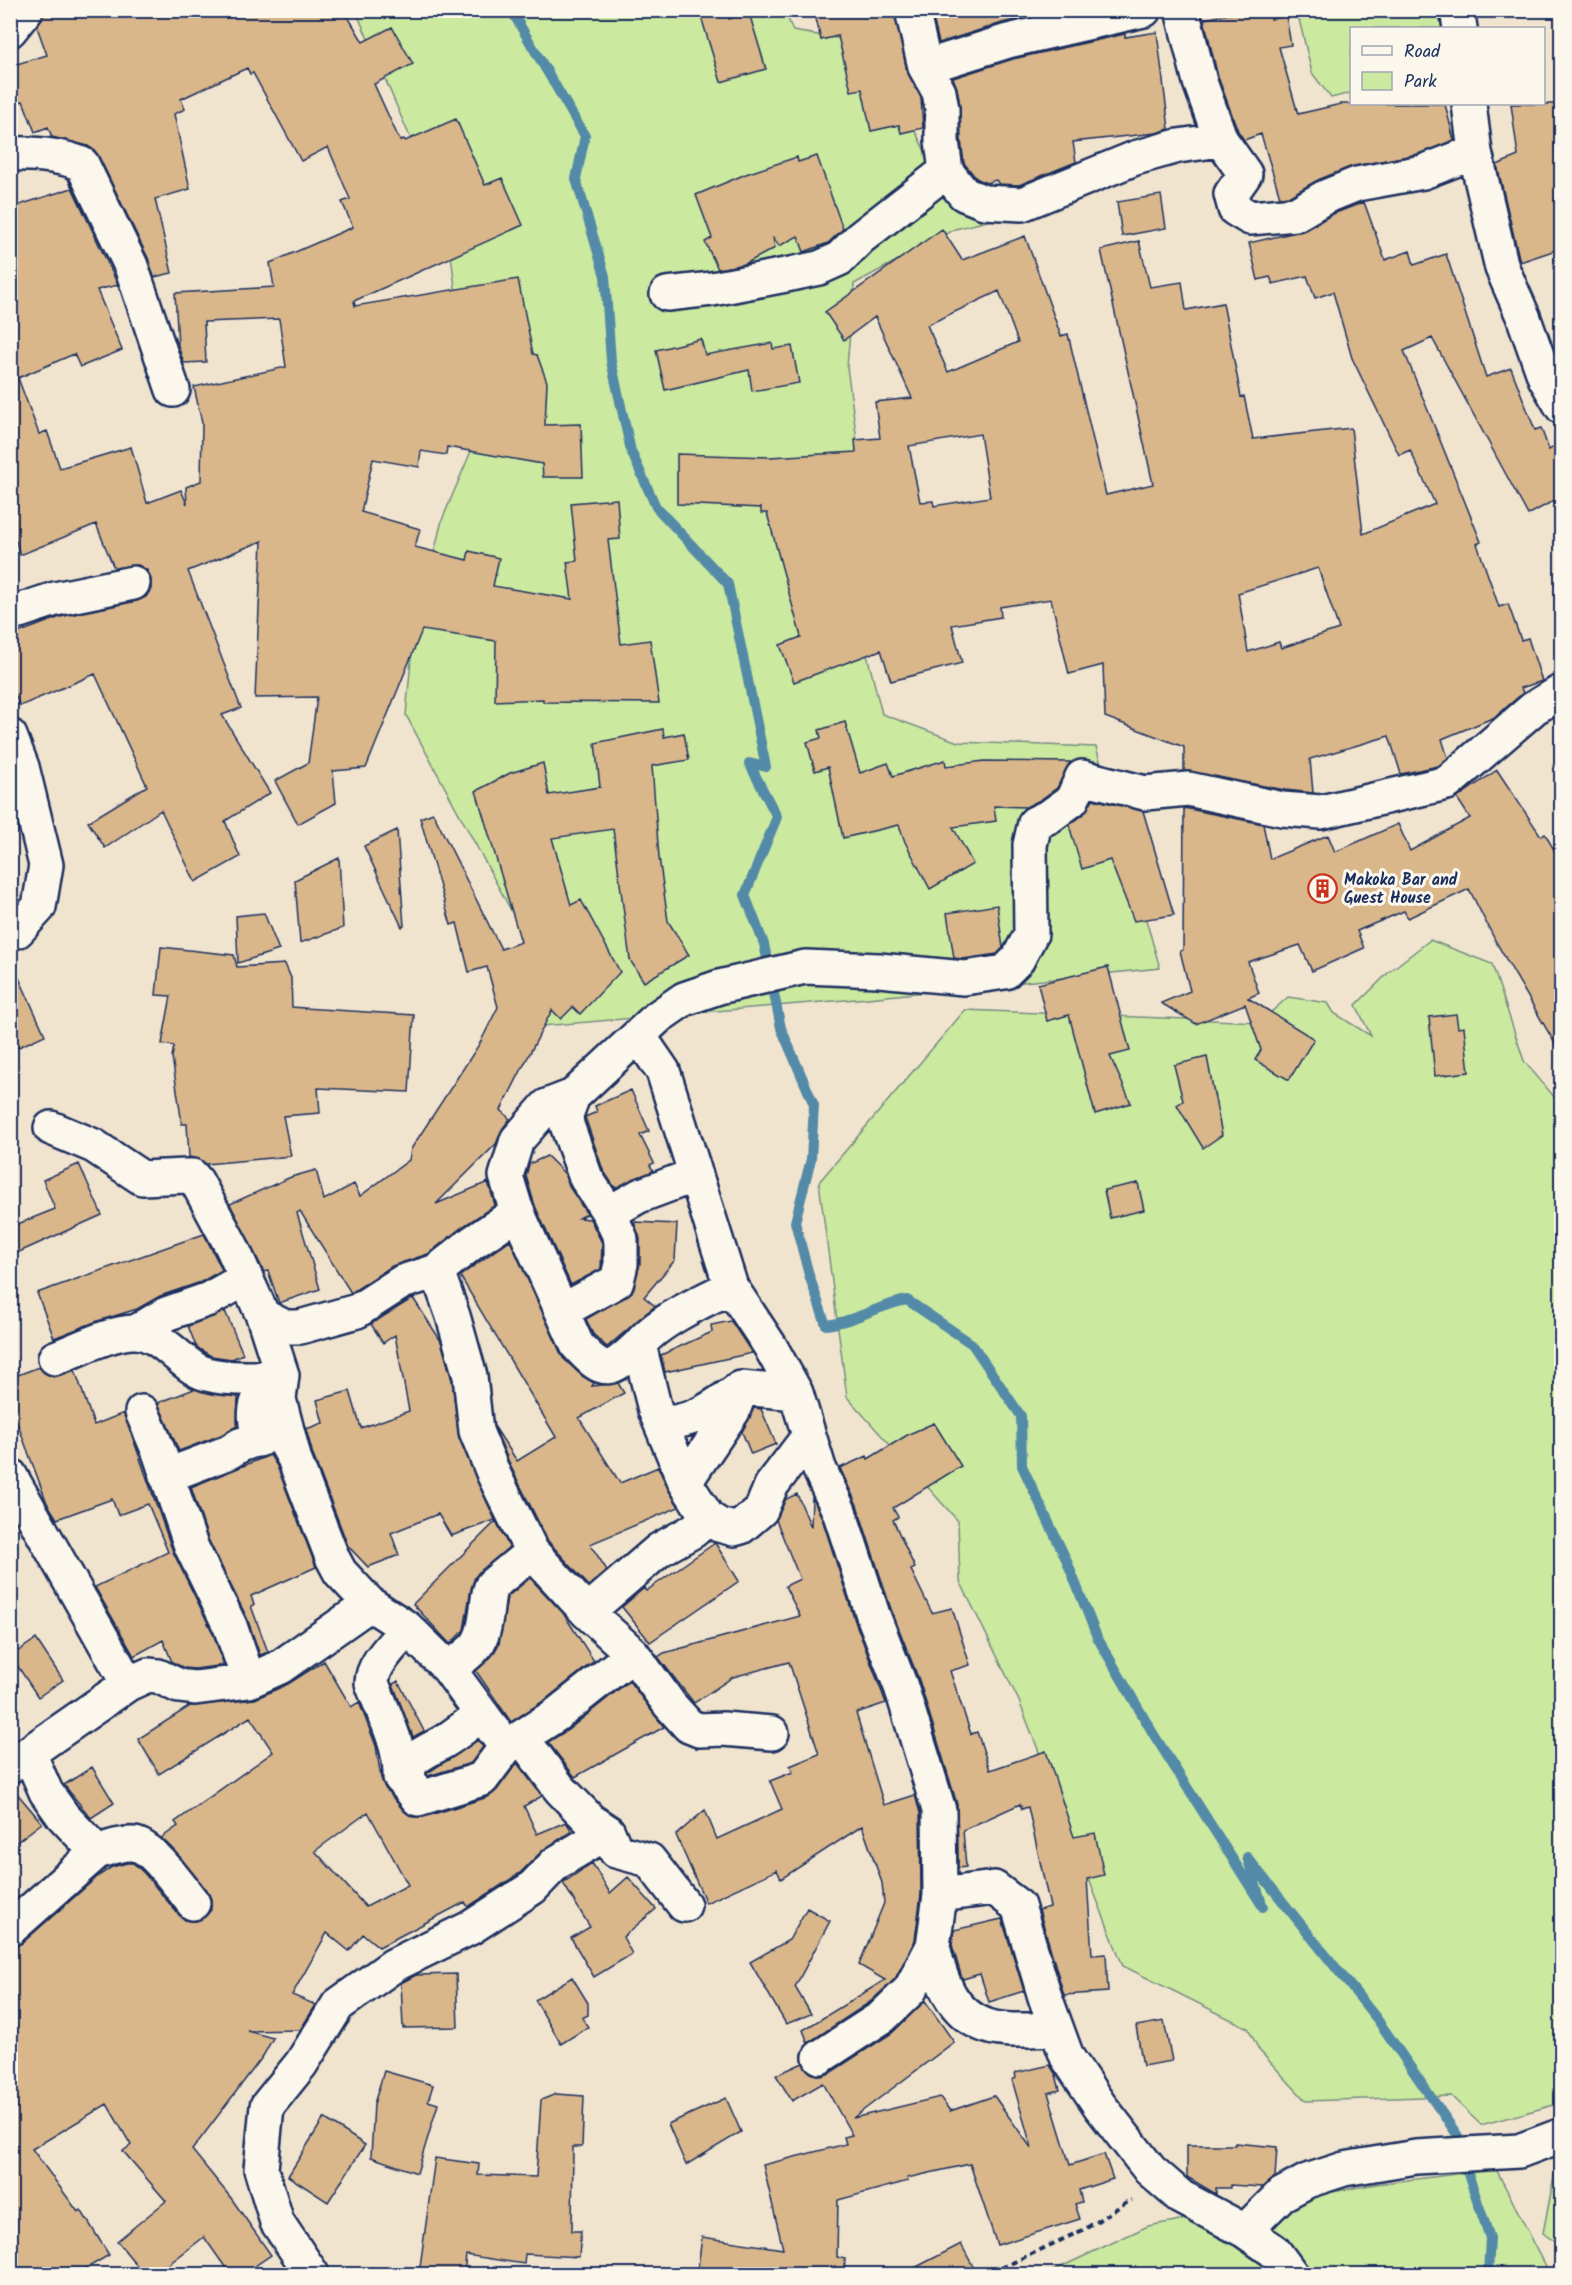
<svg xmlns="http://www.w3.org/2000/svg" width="1572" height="2285" viewBox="0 0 1572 2285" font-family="Kalam,sans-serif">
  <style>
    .green { fill: #cce9a0; stroke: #748c7f; stroke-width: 1.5 }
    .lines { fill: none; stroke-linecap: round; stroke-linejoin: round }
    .stream { stroke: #538aa7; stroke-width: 10 }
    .building { fill: #d9b78b; stroke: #1b2f5e; stroke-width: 1.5; fill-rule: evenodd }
    .minor-casing { stroke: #1b2f5e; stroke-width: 38 }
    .path { stroke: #1b2f5e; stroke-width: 4; stroke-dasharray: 6 4.5; stroke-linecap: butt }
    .minor { stroke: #fbf7ec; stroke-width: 33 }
    .labels { text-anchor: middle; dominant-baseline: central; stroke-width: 6; stroke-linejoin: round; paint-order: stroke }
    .poi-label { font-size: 16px; font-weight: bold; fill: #1b2f5e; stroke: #fbf7ec; text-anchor: start }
  </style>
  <rect width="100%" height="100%" fill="#f1e4cf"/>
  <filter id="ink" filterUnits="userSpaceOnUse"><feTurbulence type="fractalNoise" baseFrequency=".0167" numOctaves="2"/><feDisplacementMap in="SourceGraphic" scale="12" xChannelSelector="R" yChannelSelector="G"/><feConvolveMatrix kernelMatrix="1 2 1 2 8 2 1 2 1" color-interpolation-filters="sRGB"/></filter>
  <g filter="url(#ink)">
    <path class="green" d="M356 11H785L793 31 873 44 952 207 1029 211 955 229 854 284 847 367 868 521 861 631 882 714 958 742 1096 747 1160 968 868 998 530 1027 528 942 406 715 413 638 442 520 474 444 451 255 439 205Z
      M1297 11H1445L1449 28H1352L1351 93 1331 98 1312 73Z
      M1430 940 1492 964 1524 1061 1561 1105V2103L1481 2125 1451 2096 1306 2101 1259 2050 1248 2028 1123 1966 1019 1701 960 1581 958 1521 847 1397 819 1182 965 1010 1260 1022 1288 997 1328 1003 1334 1013 1371 1036 1356 1005 1390 971Z
      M1561 2141V2247L1543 2233Z
      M1496 2169 1550 2274H1046L1148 2226 1376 2184Z"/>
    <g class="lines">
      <path class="stream" d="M511 10 585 136 576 179 605 276 611 361 631 451 656 507 728 584 766 767 749 763 777 817 745 895 764 944 781 1028 814 1105 811 1159 795 1222 809 1275 826 1325C854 1322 879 1305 907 1300L972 1344 1021 1416 1022 1466 1066 1559 1097 1637 1154 1735 1263 1907 1247 1857 1377 2019 1458 2136 1462 2156 1490 2238 1488 2274"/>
    </g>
    <path class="building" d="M44 10H344L363 42 392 27 413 64 374 84 400 141 404 139 405 141 456 119 485 185 502 178 523 225 354 301 355 306 518 279 533 354 537 355 547 382 545 425 581 424 583 477H543L542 464 447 447 446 455 421 451 419 467 373 459 361 512 420 529 415 547 467 560 469 551 499 558 493 586 572 599 567 562 577 561 571 503 617 499 620 539 608 540 621 644 650 640 659 703 543 702V699L495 701 496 641 422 630 366 768 333 771 336 803 298 824 275 781 308 763 317 697 255 698 262 541 188 571 241 708 222 715 270 793 225 821 240 857 195 882 161 810 105 848 88 822 147 786 95 674 20 706 10 684V636L60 617 137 601 146 597 151 589V580L147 570 138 565 114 568 96 524 20 555 16 541 10 542V208L72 188 68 179 118 285 97 290 122 350 80 367 74 354 18 378 39 434 47 431 60 468 131 447 147 503 181 490 187 504 186 487 201 481 202 423 194 387 286 367 279 319 204 322 206 362 184 363 178 346 175 293 274 287 270 263 353 227 342 202 350 199 328 147 301 161 253 73 250 74 247 68 181 99 185 109 174 114 190 189 155 199 172 273 154 277 148 258 98 155 88 146 52 137 48 127 35 132 23 101 10 105V66L47 55 37 27Z
      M699 10H727L729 19 749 13 766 69 721 82Z
      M814 10H894L907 71 921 98 923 128 901 133 899 125 871 131 862 89 851 91 838 36 821 40Z
      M931 10H1057L1002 23 939 43Z
      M1249 10H1269L1271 19 1286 16 1291 45 1279 47 1298 114 1341 104H1445L1454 140 1418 154 1350 167 1318 180 1290 196 1280 197 1261 134 1244 140 1238 131 1218 77 1204 19Z
      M1157 32 1169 129 1156 133 1073 142 1076 162 1019 185 999 184 996 180 986 183 976 178 964 163 961 140 960 106 957 88 953 78 1013 59 1125 34V37Z
      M1511 104H1562V248L1520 262 1497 165 1518 156Z
      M817 156 843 229 828 243 804 252 798 236 779 246 773 237 775 248 745 264 718 269 705 242 712 238 696 195 746 174 797 157 798 162Z
      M1161 195 1166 228 1122 236 1117 202Z
      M1364 202 1385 260 1410 251 1414 265 1446 254 1486 377 1511 368 1535 430 1541 428 1549 450 1562 441V496L1528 515 1432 338 1404 351 1481 542 1477 544 1499 607 1508 604 1521 640 1528 638 1542 681 1521 688 1523 693 1495 717 1442 739 1448 758 1438 766 1401 774 1389 736 1310 759 1313 793 1285 790 1184 771V747L1105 717 1103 665 1069 674 1051 599 1000 607 1001 617 952 625 962 663 891 681 881 650 794 682 780 645 801 637 767 513H761V508L677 504V454L770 457 856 452 855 440 880 438 875 402 912 398 875 317 844 340 825 312 942 229 962 260 1025 236 1061 336 1068 334 1106 495 1153 484 1101 250 1139 241 1150 287 1182 282 1186 310 1223 303 1241 397 1244 396 1253 439 1351 428 1363 534 1435 504 1410 450 1399 455 1352 358 1333 292 1315 298 1307 276 1273 284 1270 277 1258 280 1249 243 1305 230 1333 214ZM999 291 1018 342 948 372 927 325ZM980 434 990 497 934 506 933 501 920 502 909 446ZM1318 568 1339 629 1281 648 1279 642 1248 652 1238 593Z
      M701 339 705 355 772 343 773 349 792 346 799 383 752 391 749 370 665 390 656 350Z
      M845 722 860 773 888 763 893 776 945 760 946 766 984 761 1070 762 1057 788 1040 800 1026 807 994 806 996 821 953 827 973 864 930 889 905 842 899 825 843 838 828 767 815 771 807 742 821 738 819 730Z
      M663 729 664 737 684 733 689 760 652 766 659 857 668 921 689 955 644 982 630 960 613 829 552 838 571 905 581 900 620 972 580 1014 573 1007 561 1019 552 1010 501 1110 510 1119 503 1128 496 1144 436 1204 488 1182 495 1205 462 1227 428 1254 392 1266 351 1293 300 1211 297 1213 320 1289 279 1303 268 1271 264 1272 230 1204 291 1177 316 1170 324 1200 354 1184 360 1196 409 1160 411 1149 480 1043 498 1007 487 967 469 972 457 923 451 925 420 818 433 813 501 949 521 942 476 791 510 773 543 763 549 795 600 787 595 743Z
      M1497 770 1541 836 1545 834 1562 864 1561 1054 1496 942 1469 889 1408 918 1404 911 1357 931 1364 948 1312 971 1300 945 1248 962 1259 993 1248 998 1314 1039 1289 1080 1255 1060 1261 1050 1245 1004 1196 1024 1161 1003 1190 991 1180 951 1183 950 1184 808 1263 824 1270 859 1328 835 1335 852 1398 824 1410 851 1470 818 1457 798Z
      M1093 799 1143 811 1174 915 1134 921 1110 860 1082 869 1069 825 1083 815Z
      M397 830 404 926 402 927 364 846Z
      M339 858 343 928 300 943 295 880Z
      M997 905 1003 948 997 954 963 959 954 958 947 913Z
      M264 913 279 950 238 963 236 916Z
      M161 947 234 955 237 967 285 964 291 978 292 1007 304 1008 305 1010 304 1008 414 1015 409 1092 318 1088 320 1113 283 1116 291 1156 206 1164 199 1159 189 1157 187 1124H182L172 1057 174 1046 162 1044 171 996 156 995Z
      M10 958 45 1035 10 1051Z
      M1108 967 1130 1051 1110 1056 1131 1103 1095 1114 1069 1015 1047 1021 1038 984Z
      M1456 1014 1458 1028 1464 1027 1469 1072 1435 1076 1429 1017Z
      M1207 1057 1222 1135 1203 1148 1177 1105 1183 1101 1174 1065Z
      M631 1090 649 1131 640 1135 654 1163 650 1165 653 1171 615 1188 603 1170 585 1117 597 1112 595 1106Z
      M547 1156 565 1174 570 1188 587 1214 579 1218 590 1219 602 1243 601 1269 571 1285 535 1206 526 1176 529 1164Z
      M79 1164 102 1215 10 1256V1227L55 1209 43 1180Z
      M1138 1183 1144 1210 1110 1218 1104 1190Z
      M634 1222 677 1224 675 1260 644 1297 655 1306 607 1347 593 1334 586 1319 632 1292 640 1264V1239Z
      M204 1234 222 1270 201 1282 160 1296 137 1309 98 1321 54 1338 37 1293Z
      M510 1240 563 1358 582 1376 594 1383 592 1386 618 1383 624 1393 579 1418 620 1483 658 1467 668 1489 679 1507 590 1544 607 1570 589 1586 548 1541 511 1467 494 1426 517 1461 556 1437 460 1276Z
      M413 1298 441 1341 452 1380 459 1438 495 1520 451 1536 438 1514 391 1533 399 1555 368 1567 348 1546 313 1455 306 1429 323 1423 317 1400 350 1391 361 1428 409 1411 395 1335 383 1343 371 1324Z
      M225 1311 243 1354 232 1359 211 1356 201 1350 196 1346 188 1326Z
      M731 1321 752 1353 665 1372 661 1355 712 1332 711 1325Z
      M39 1367 44 1373 53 1377 75 1370 94 1425 124 1413 173 1552 213 1633 224 1665 195 1669 184 1668 172 1662 163 1640 134 1656 95 1587 168 1552 148 1504 118 1515 112 1499 57 1519 47 1503 18 1425 10 1427V1378Z
      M194 1389 212 1394 238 1397 237 1426 221 1435 179 1451 158 1403Z
      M754 1408 761 1409 776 1444 751 1454 742 1432Z
      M934 1423 961 1466 893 1508 898 1517 893 1520 915 1568 911 1570 932 1613 952 1608 970 1665 950 1671 971 1734 977 1732 990 1770 1046 1751 1074 1837 1095 1833 1104 1875 1087 1879 1092 1955 1106 1954 1108 1992 1064 1995 1039 1910 1050 1907 1028 1807 1022 1809 1020 1804 963 1830 966 1867 958 1868 957 1804 919 1680 891 1609 857 1505 840 1468 867 1456 868 1459 909 1434Z
      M270 1455 277 1466 316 1567 251 1596 254 1605 251 1606 268 1652 260 1655 247 1618 208 1539 191 1487Z
      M797 1494 811 1527 812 1497 822 1518 855 1621 886 1703 856 1713 884 1805 915 1795 920 1813 921 1894 915 1940 895 1979 870 2002 808 2043 803 2030 885 1980 859 1965 884 1903 882 1883 862 1826 781 1879 777 1870 706 1903 676 1835 705 1810 717 1839 782 1809 770 1781 793 1772 790 1766 819 1754 789 1662 733 1677 694 1703 658 1657 664 1653 800 1616 785 1586 800 1579 776 1520 786 1499Z
      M496 1521 509 1547 475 1577 471 1589 464 1630 450 1644 413 1604Z
      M715 1543 739 1581 650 1642 622 1607 644 1588 646 1591Z
      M530 1578 563 1613 594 1661 545 1700 511 1722 476 1671 492 1656 499 1644 507 1597Z
      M36 1639 63 1680 38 1697 11 1656Z
      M324 1661 351 1707 359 1702 376 1746 381 1778 385 1788 404 1811 413 1817H424L488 1797 497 1790 517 1763 542 1796 524 1806 537 1834 566 1822 572 1831 543 1850 520 1873 468 1907 465 1902 379 1947 363 1934 349 1951 327 1933 292 1995 316 2005 300 2030 247 2031 273 2038 263 2056 192 2150 231 2198 271 2255 243 2274H230L204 2237 156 2274H144L117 2241 166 2201 123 2151 131 2145 107 2104 32 2149 78 2212 81 2210 109 2255 77 2274H10V1947L22 1943 96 1878 112 1867 127 1863H133L144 1873 178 1914 185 1920 196 1921 205 1917 211 1910V1900L208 1892 180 1857 161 1838 178 1826 175 1822 273 1752 250 1717 159 1774 138 1739 190 1706 255 1699 288 1684ZM368 1812 408 1885 366 1907 315 1851Z
      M398 1681 424 1731 413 1737 393 1684Z
      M629 1681 664 1727 575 1777 548 1742 568 1730Z
      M478 1740 483 1747 471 1763 428 1776 427 1773 432 1770Z
      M92 1767 114 1803 91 1818 64 1785Z
      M10 1785 42 1823 10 1847Z
      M592 1863 610 1893 628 1877 656 1909 623 1937 632 1954 594 1977 571 1938 590 1927 563 1883Z
      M807 1908 830 1921 795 1987 811 2014 786 2024 750 1962 789 1940Z
      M1002 1919 1024 1991 989 2002 980 1974 963 1979 961 1975 952 1945 954 1930Z
      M456 1974 458 2027 403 2028 401 1983 416 1975Z
      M572 1977 588 2003V2015L582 2018 588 2027 561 2044 535 2000Z
      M925 2001 954 2042 853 2118 940 2097 950 2111 994 2096 1032 2149 1012 2080 1016 2078 1015 2073 1050 2065 1056 2075 1060 2090 1048 2093 1070 2165 1104 2154 1113 2179 1079 2190 1082 2202 1075 2204 1080 2219 997 2245 970 2164 907 2178 908 2181 838 2200 837 2257 845 2259 844 2274H754L698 2267 702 2237 783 2249 763 2165 846 2144 844 2137 852 2135 823 2083 792 2101 776 2075 803 2063 812 2074 822 2076 830 2073 892 2033Z
      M1164 2021 1172 2061 1143 2066 1136 2026Z
      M384 2071 433 2085 428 2101 438 2104 417 2173 371 2157 374 2104Z
      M556 2094 584 2096 582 2147H573L572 2231H581L579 2257 525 2254 524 2264 466 2255 464 2274H419L435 2158 479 2164 478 2175 536 2177 541 2100Z
      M726 2098 741 2132 686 2165 668 2124Z
      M324 2118 365 2145 328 2202 288 2176Z
      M1235 2143 1277 2147 1275 2177 1262 2187 1230 2185V2188H1216V2194L1187 2177V2145H1235Z
      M961 2244 977 2274H903Z"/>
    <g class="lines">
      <defs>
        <path id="minor" d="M912 10 925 67 939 92 942 109V141L946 171 964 194 984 202 1022 204 1135 158 1178 146 1221 140
          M1182 10 1200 82 1221 140 1245 174 1231 194 1235 209 1250 218 1296 214 1325 197 1357 184 1423 172 1475 152
          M1457 10 1460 28
          M10 30 26 10
          M925 67 1008 41 1144 10
          M1469 104 1475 152 1502 268 1523 316 1545 378 1562 407
          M10 154C36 153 59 155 82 164L131 266 173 390
          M667 294 712 289 791 274 819 268 839 259 860 238 946 171
          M10 614 55 599 133 583
          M10 736 22 767 46 865 39 907 17 931 10 933
          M639 1036 663 1071 731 1287 770 1346 796 1393 819 1468 839 1511 873 1615 901 1687 939 1810 940 1895 994 1888 1018 1906 1045 1997 1067 2057 1100 2106 1150 2170 1181 2197 1245 2231 1281 2195 1307 2181 1344 2169 1416 2157 1519 2151 1562 2135
          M51 1128 94 1146 142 1178 186 1176H192L197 1182 232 1247 263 1316 282 1375 279 1399 295 1461 332 1557 340 1572 370 1604 407 1628 448 1668 506 1747
          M609 1213 639 1196 695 1175
          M437 1271 453 1316 470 1376 476 1431 494 1475 532 1552 587 1612 633 1654 670 1705 689 1726 699 1730 723 1729 772 1733
          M731 1287C704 1300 656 1322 639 1345L655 1410 685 1482 708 1518 719 1525 734 1529 741 1527 761 1510 771 1486 809 1436
          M562 1311 617 1281 621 1264V1239L609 1213 586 1178 567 1125 566 1115 573 1096
          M263 1316 285 1327H300L357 1311 402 1282 437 1271 472 1243 518 1212
          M136 1332 166 1314 209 1299 245 1279
          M639 1345C610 1372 605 1376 577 1345L516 1209 506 1176 517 1140 547 1106 573 1096 658 1017 684 999 719 987 805 967 879 970 964 978 1005 972 1018 959 1031 934 1030 845 1035 823 1050 816 1072 800 1082 777 1145 793 1188 789 1282 809 1321 812 1447 783 1534 708 1562 691
          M55 1358C77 1350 111 1332 134 1332 159 1332 178 1360 197 1370 216 1381 258 1378 280 1377
          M142 1412 159 1452 191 1546 230 1626 249 1681
          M661 1423C696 1422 713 1407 741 1388L796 1393
          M259 1440C251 1404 255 1398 282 1375
          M10 1475 128 1684
          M166 1476 229 1452 240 1445 273 1434H278L282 1437 295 1460
          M685 1482 733 1411 741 1389
          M587 1612 659 1550 693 1531 708 1518
          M407 1628C396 1643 372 1663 372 1683 383 1713 401 1744 400 1777L418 1799 482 1779 506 1747 556 1715 633 1654
          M448 1668C478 1648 483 1644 487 1608 488 1599 488 1592 492 1585L532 1552
          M522 1738 560 1789 590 1820 608 1832 616 1851 649 1860 684 1905
          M29 1753 46 1792 63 1816 97 1852C109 1848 121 1843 134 1844 152 1846 181 1888 193 1903
          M10 1766 128 1684 148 1675 158 1676 179 1686 195 1688 249 1681 280 1667 370 1604
          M415 1793C411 1784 406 1775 410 1766 415 1754 437 1747 448 1739 460 1731 471 1722 482 1714
          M10 1929 97 1852
          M933 1946C940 1979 951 2014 987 2026 1008 2033 1035 2029 1056 2029
          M820 2057 882 2017 910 1990 933 1946 940 1895
          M1245 2231 1274 2251 1291 2274
          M312 2274 277 2222 261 2169 267 2106 301 2064 338 2005 394 1965 470 1928 532 1888 556 1863 608 1832"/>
      </defs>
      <use href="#minor" class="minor-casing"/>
      <path class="path" d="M993 2274 997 2270 1085 2229 1128 2201 1132 2200"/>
      <use href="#minor" class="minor"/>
    </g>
  </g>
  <defs>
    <symbol id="building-ring" viewBox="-11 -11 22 22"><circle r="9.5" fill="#fbf7ec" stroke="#c8321e" stroke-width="1.5"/><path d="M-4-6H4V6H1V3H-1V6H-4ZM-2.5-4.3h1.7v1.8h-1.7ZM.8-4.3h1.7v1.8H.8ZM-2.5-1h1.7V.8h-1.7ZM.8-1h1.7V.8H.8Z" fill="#c8321e"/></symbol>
  </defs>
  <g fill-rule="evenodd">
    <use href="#building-ring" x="1306" y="872" width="33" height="33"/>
  </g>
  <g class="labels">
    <g class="poi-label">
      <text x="1344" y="880">Makoka Bar and<tspan x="1344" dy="18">Guest House</tspan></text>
    </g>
  </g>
  <rect width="1572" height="2285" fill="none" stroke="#fbf7ec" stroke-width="36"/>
  <rect x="18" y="18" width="1536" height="2249" fill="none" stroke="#1b2f5e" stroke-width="2" filter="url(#ink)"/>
  <rect x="1350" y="27" width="195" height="78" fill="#fbf7ec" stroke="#a1a7b3" stroke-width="1.5"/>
  <rect x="1362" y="46" width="30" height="9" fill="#fbf7ec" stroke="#a1a7b3" stroke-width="1.5"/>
  <text x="1404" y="57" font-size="18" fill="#1b2f5e">Road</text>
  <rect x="1362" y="72" width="30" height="18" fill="#cce9a0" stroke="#a1a7b3" stroke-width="1.5"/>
  <text x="1404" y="87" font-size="18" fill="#1b2f5e">Park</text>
</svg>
